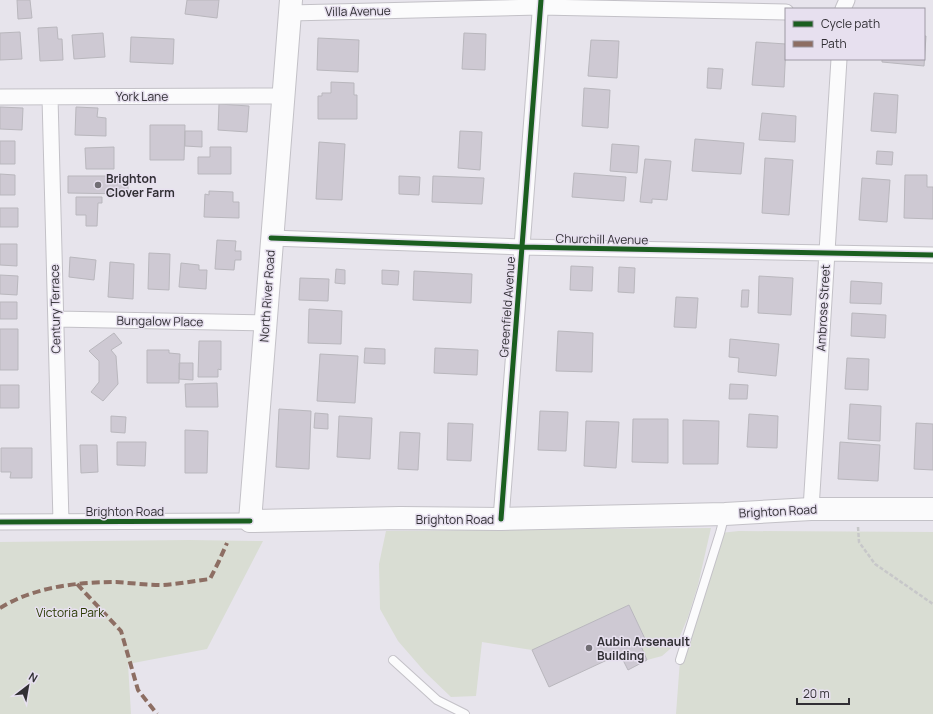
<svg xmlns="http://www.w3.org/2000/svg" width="933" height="714" viewBox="0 0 933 714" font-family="Manrope,sans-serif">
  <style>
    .green { fill: #d9ddd3 }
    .building { fill: #cec9d3; stroke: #b9b7bd }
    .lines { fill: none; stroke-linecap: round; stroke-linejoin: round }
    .lane-casing { stroke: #c3c1c7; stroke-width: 10 }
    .street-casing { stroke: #c3c1c7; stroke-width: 17 }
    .secondary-casing { stroke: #c3c1c7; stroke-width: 24 }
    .path { stroke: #c7c7c9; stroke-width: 2.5; stroke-dasharray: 4 2; stroke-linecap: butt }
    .lane { stroke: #fbfbfc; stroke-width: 8 }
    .street { stroke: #fbfbfc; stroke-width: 15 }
    .secondary { stroke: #fbfbfc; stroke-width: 22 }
    .quiet { stroke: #8d6e63; stroke-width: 4; stroke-dasharray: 8 4; stroke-linecap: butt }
    .cycleway-casing { stroke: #e7e0ef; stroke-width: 8 }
    .cycleway { stroke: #1b5e20; stroke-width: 5 }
    .poi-dot { fill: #716e74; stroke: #e7e0ef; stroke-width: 1.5 }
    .labels { text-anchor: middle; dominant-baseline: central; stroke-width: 3; stroke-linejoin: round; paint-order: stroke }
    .street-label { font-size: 12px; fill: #312f34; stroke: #e7e0ef }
    .poi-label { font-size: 12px; font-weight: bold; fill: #312f34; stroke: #e7e0ef; text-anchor: start }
    .park-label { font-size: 12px; fill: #293900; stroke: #e7e0ef }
  </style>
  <rect width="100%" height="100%" fill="#e7e4ec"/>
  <path class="green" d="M711 528 698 585 688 617 677 643 662 656 647 660 641 646 647 642 629 605 532 650 482 642 476 696 451 697 425 672 398 641 380 609 379 564 386 531Z
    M739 531 933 532V714H676L680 660 720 533Z
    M189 540 263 541 207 649 128 664 131 714H0V542Z"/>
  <path class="building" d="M17 0H30L32 18 18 19Z
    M187 0H219L217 18 185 14Z
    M57 27 58 39H62L63 60 40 61 38 28Z
    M20 32 22 59 0 60V33Z
    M103 33 105 57 74 59 72 35Z
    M464 33 486 34 485 70 462 69Z
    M924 36H926L924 66 882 62V59H924Z
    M131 37 174 39 173 64 130 62Z
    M318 38 359 40 358 72 317 70Z
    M591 40 619 41 617 78 588 76Z
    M756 42 786 44 784 87 752 85Z
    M708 68 723 69 721 89 707 88Z
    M331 82 354 83V95H357V119H318V96H322V93H331Z
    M584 88 610 90 608 128 582 126Z
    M874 93 898 95 896 133 871 131Z
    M219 104 249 106 247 132 218 130Z
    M0 107 23 108 22 130 0 129Z
    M76 107 98 108 97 117 106 118V136L75 135Z
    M762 113 796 116 795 142 759 140Z
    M150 125H185L184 160H150Z
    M185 131H202V147L185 146Z
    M460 131 482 132 480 170 458 168Z
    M695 139 744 143 741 174 692 171Z
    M0 141H15V164H0Z
    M319 142 345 144 342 200 316 199Z
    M612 144 639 146 637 173 610 171Z
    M114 147V169H86L85 148Z
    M210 147H231V174H198V157H210Z
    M877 151 893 152 892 165 876 164Z
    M765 158 793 160 789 215 762 213Z
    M645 159 671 161 667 200 652 199V203L640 202Z
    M574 173 626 177 624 201 572 197Z
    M0 174 15 175V195H0Z
    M905 175H927V187H933V219L904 218Z
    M68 176H128V194L68 193Z
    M399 176 420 177 419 195 399 194Z
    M433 176 484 178 482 204 432 202Z
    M862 178 890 180 887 222 859 220Z
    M209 191 233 192V202H239V218L204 217 205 194 209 195Z
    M76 197H102V203H98L97 226H86V215H76Z
    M0 208H18V227H0Z
    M217 240 236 241 235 251H241V260H235L234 270 215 269Z
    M0 244H17V266L0 265Z
    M149 253 170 254 169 290 148 289Z
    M70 257 96 260 94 280 69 277Z
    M110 262 134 264 133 299 108 297Z
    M181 263 199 265V270H207L206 289 179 287Z
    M571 266 593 267 592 291 570 290Z
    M619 267 635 268 634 293 618 292Z
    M336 269 345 270V284L335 283Z
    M382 270 399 271 398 285 382 284Z
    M414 271 472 274 471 303 413 300Z
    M0 275 18 276 17 295 0 294Z
    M759 276 793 278 791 315 758 313Z
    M300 278 329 279 328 301 299 300Z
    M851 281 882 283 881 304 850 303Z
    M742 290H749L748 307H741Z
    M676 297 698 298 696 328 674 327Z
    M0 302H17V319H0Z
    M309 309 342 311 341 344 308 343Z
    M852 313 886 315 885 338 851 336Z
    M0 329H18V370H0Z
    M558 331 593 333 592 372 556 371Z
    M114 333 122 343 111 350 116 356 118 384 103 401 91 392 99 382V361L89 351Z
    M730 339 779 344 776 376 738 372 739 358 729 357Z
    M199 341H221V370L218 369V377H198Z
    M365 348 385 349V364L364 363Z
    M435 348 478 350 477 375 434 373Z
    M147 350H169V353L180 354 179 383H147Z
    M320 354 358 356 355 403 317 401Z
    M847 358 869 359 868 390 845 389Z
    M179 363H193V380L179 379Z
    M217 383 218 407H186L185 384Z
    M730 384 748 385 747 399H729Z
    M0 385H19V408H0Z
    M850 404 881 406 880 441 848 439Z
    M279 409 311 411 309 469 276 467Z
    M540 411 568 412 566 451 538 450Z
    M315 413 328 414V429L314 428Z
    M749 414 778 416 777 448 747 447Z
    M111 416 126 417 125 433 111 432Z
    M339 416 372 418 370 459 337 457Z
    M633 419H668V463L632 462Z
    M683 420 719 421 718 464H683Z
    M586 421 619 422 616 468 584 466Z
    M448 423 473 424 471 461 447 460Z
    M916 423 933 424V470L914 469Z
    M185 430 208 431 207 473H185Z
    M400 432 420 433 418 470 398 469Z
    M117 442H146L145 466 117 465Z
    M840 442 880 445 878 481 838 479Z
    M80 445H97L98 472 81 473Z
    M1 448H32V478H10L11 472H1Z
    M629 605 647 643 641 646 647 660 628 670 620 654 549 687 532 650Z"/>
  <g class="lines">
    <defs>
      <path id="lane" d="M393 660 437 700 465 714
        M680 660 720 533 725 514"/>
      <path id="street" d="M843 9 847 0
        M290 13 540 7 786 12
        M0 97 283 96
        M50 97 61 522
        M271 238 521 247 933 255
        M56 319 265 323
        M811 509 839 59
        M501 519 541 0
        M0 522 250 521"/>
      <path id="secondary" d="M291 0 250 521 400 518 501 519 725 514 811 509H933"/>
    </defs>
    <use href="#lane" class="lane-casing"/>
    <use href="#street" class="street-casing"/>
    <use href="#secondary" class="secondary-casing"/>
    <path class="path" d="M858 527 859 542 875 564 933 604"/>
    <use href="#lane" class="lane"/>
    <use href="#street" class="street"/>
    <use href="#secondary" class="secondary"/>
    <path class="quiet" d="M77 584 121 631 138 690 157 714
      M0 608C34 587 77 582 116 582 131 583 146 585 162 585 178 584 194 581 210 579L219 561 227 543"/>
    <defs>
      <path id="cycleway" d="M271 238 521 247 933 255
        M501 519 541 0
        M0 522 250 521"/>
    </defs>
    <use href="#cycleway" class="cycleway-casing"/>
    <use href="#cycleway" class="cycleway"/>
  </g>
  <g class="poi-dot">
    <circle cx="98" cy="185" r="4"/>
    <circle cx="589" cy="648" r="4"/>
  </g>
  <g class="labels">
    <g class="street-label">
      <text transform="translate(358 11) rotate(-1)">Villa Avenue</text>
      <text x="142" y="96">York Lane</text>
      <text transform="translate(602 239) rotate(1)">Churchill Avenue</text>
      <text transform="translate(267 296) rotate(-86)">North River Road</text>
      <text transform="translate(507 307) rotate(-86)">Greenfield Avenue</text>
      <text transform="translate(823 308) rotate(-87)">Ambrose Street</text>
      <text transform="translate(55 309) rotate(-91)">Century Terrace</text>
      <text transform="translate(160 321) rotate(1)">Bungalow Place</text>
      <text x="125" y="511">Brighton Road</text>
      <text transform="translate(778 511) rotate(-3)">Brighton Road</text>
      <text x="455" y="519">Brighton Road</text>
    </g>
    <g class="poi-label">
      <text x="106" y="178">Brighton<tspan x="106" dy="14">Clover Farm</tspan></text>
      <text x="597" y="641">Aubin Arsenault<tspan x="597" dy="14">Building</tspan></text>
    </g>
    <g class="park-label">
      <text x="70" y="612">Victoria Park</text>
    </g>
  </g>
  <rect x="785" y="8" width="140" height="52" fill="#e7e0ef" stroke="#9e99a4"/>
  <rect x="793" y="21" width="20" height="6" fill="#1b5e20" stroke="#9e99a4"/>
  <text x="821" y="28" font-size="12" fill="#312f34">Cycle path</text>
  <rect x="793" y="41" width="20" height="6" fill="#8d6e63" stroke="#9e99a4"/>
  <text x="821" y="48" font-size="12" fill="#312f34">Path</text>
  <g transform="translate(28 686) rotate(31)" stroke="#e7e0ef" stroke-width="3" paint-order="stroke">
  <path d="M0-3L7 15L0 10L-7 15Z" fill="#312f34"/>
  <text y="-6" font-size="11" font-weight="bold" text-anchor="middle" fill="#312f34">N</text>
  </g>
  <path d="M797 698v6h52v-6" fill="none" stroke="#312f34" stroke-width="2"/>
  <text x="803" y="698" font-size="12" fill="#312f34" stroke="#e7e0ef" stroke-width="3" paint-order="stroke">20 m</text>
</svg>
